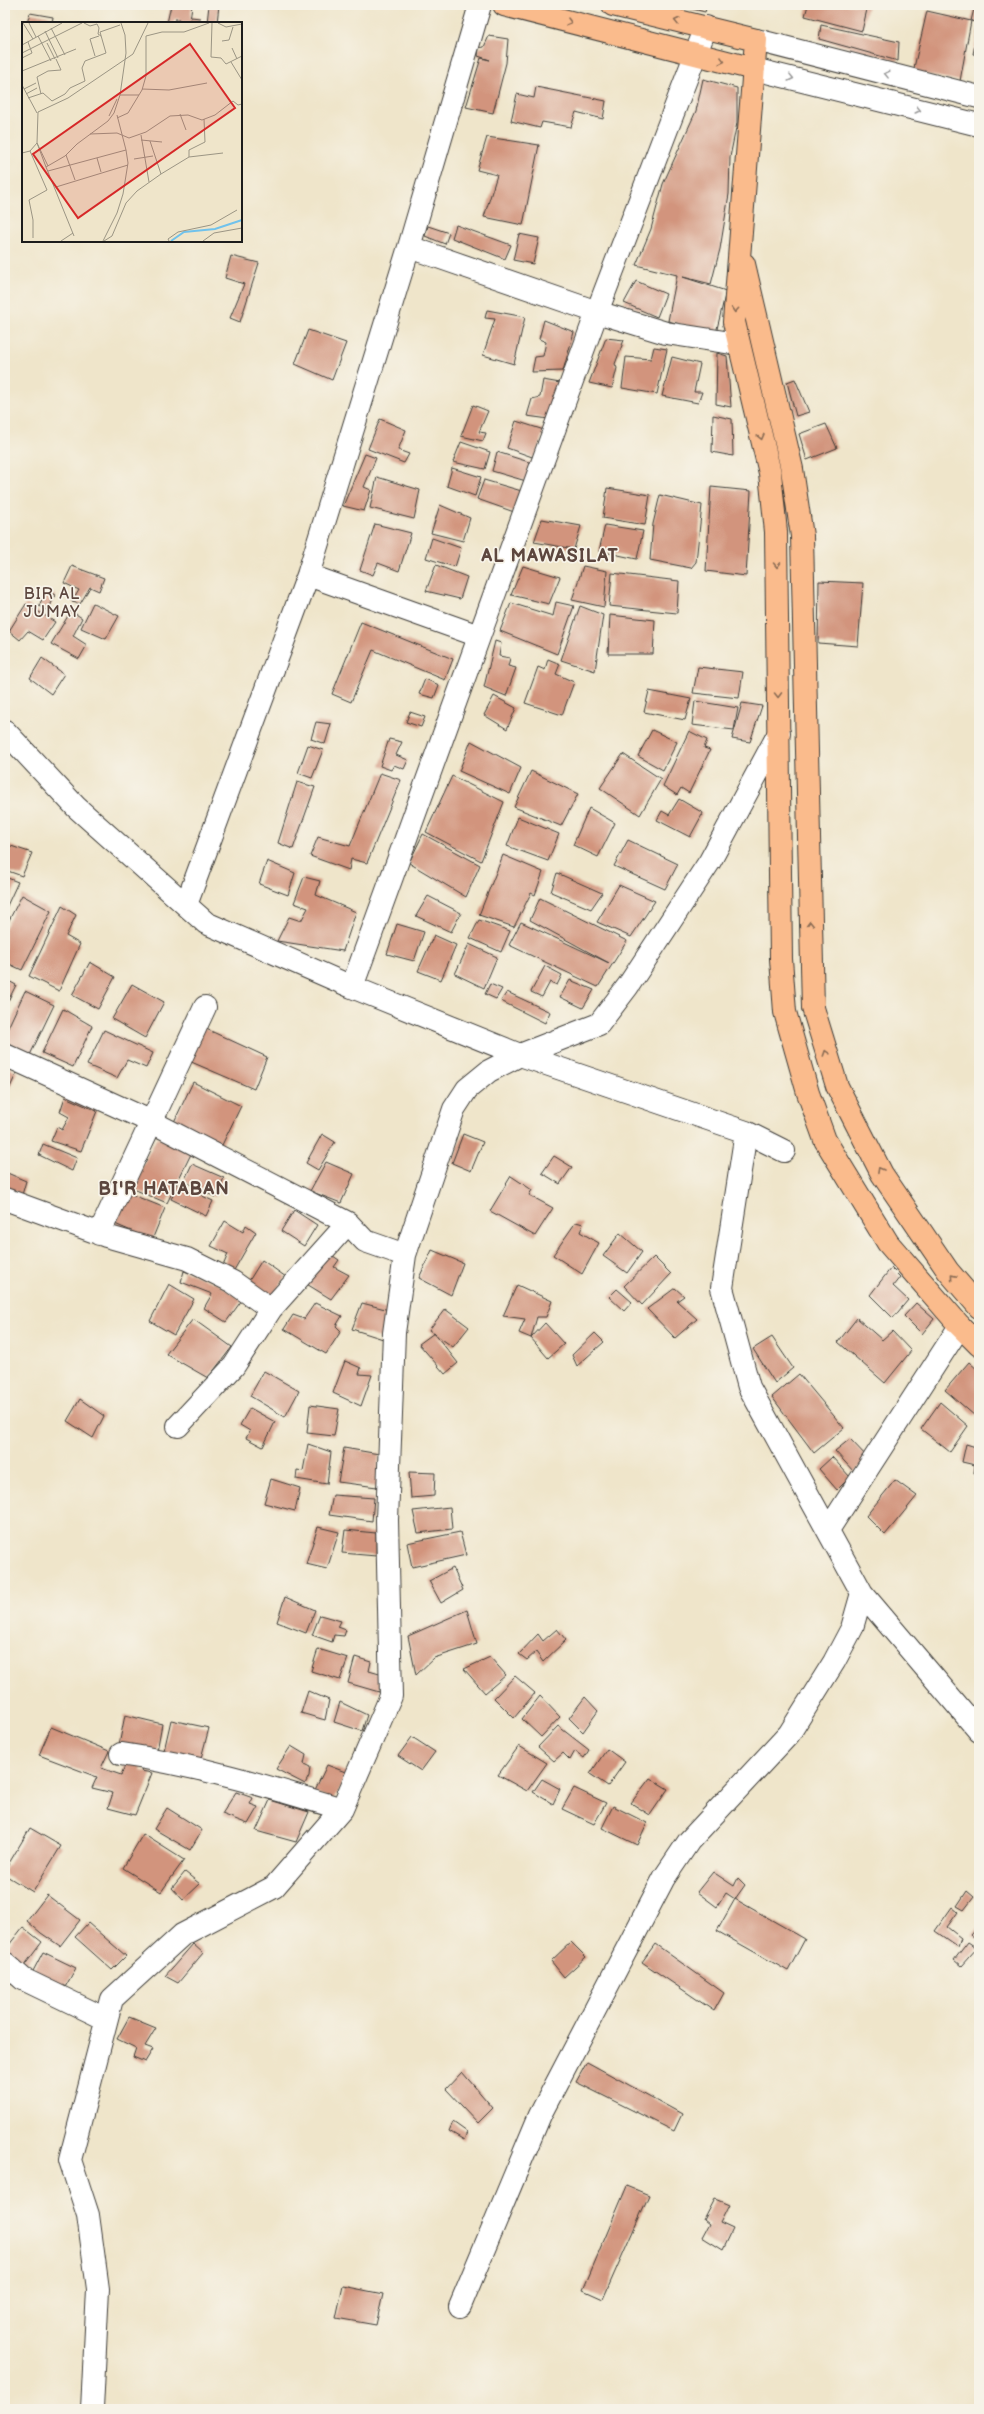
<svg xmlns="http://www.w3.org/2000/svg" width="984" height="2414" viewBox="0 0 984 2414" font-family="'Balsamiq Sans',sans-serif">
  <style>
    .building { fill: #d2947d }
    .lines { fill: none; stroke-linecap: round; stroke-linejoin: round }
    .minor-casing { stroke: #3c3a36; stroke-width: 24 }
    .major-casing { stroke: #3c3a36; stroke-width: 24 }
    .minor { stroke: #fff; stroke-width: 22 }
    .major { stroke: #fabb8c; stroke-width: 22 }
    .oneway { stroke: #8b6c54 }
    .oneway2 { stroke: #999 }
    .labels { text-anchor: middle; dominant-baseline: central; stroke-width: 3.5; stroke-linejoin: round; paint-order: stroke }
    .quarter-label { font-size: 16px; letter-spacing: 1px; fill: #5c463e; stroke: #f7f3e8 }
    .district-label { font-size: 18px; font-weight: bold; letter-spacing: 1px; fill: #5c463e; stroke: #f7f3e8 }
    .inset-river { fill: none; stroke: #70c2ec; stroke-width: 2 }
    .inset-road { fill: none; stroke: #9b9584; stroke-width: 1 }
    .view { fill: #d62828; fill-opacity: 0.15; stroke: #d62828; stroke-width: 2 }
    .inset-edge { fill: none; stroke: #1c1c1c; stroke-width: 2 }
  </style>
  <rect width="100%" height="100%" fill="#f7f3e8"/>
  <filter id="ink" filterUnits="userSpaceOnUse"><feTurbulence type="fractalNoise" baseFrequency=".025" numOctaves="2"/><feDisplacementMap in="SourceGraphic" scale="8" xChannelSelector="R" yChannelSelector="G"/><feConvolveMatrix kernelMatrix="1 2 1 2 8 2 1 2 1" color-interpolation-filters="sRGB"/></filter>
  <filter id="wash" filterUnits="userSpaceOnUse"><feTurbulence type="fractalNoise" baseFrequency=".012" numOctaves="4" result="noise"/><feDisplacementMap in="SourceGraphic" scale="16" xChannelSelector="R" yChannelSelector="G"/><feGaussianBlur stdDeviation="0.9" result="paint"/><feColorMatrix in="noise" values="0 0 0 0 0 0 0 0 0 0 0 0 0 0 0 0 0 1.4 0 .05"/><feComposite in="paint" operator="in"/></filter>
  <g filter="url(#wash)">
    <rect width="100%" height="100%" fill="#efe5ca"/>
    <g id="blocks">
      <path class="building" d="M171 5H192L190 21 191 17 200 18 199 23H178L179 19H175L174 23H167Z
        M209 5H219L217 23H207Z
        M676 5H707L705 12Z
        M808 5H868L862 31 805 16Z
        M975 5H979V23L971 21Z
        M927 11 971 21 960 81 913 72Z
        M30 13 53 17 52 23H27Z
        M821 25 899 42 898 61 819 39Z
        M978 31H979V55L973 54Z
        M489 36 508 39 506 63 493 113 466 107 481 58 490 60 478 56 479 48 484 47Z
        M703 79 737 88V123L730 157 729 194 720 249 711 284 683 277 726 291 716 333 668 321 677 275 636 265 651 229 663 184 696 111Z
        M536 87 606 101 603 119 576 112 571 127 542 122 540 128 511 121 517 94 534 98Z
        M487 137 539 145 523 225 484 217 497 175 477 170Z
        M456 225 511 245 505 259 452 238Z
        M428 226 449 233 445 244 425 236Z
        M519 234 539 238 533 264 513 260Z
        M231 256 259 263 240 322 230 318 244 284 225 278Z
        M636 281 666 294 657 317 624 303Z
        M487 310 525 317 514 364 483 355 495 319 485 318Z
        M544 320 574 332 563 371 532 372 535 357 543 356 546 342 539 339Z
        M308 330 346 343 332 380 295 364Z
        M606 338 624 340 615 364 617 368 612 388 589 383Z
        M654 347 667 349 657 394 622 388 626 357 651 359Z
        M717 353 727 356 731 407 716 404Z
        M672 357 700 364 694 392H702L698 403 662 396Z
        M795 379 809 412 796 416 787 382Z
        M543 380 560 383 549 419 527 416 532 399 540 397Z
        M473 405 488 411 479 432 486 433 483 441 461 436Z
        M713 415 732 419 733 456 712 452Z
        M380 419 406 430 398 450 409 454 404 463 368 449Z
        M516 421 544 430 535 458 507 448Z
        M826 424 837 448 807 460 799 434Z
        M461 442 490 452 485 469 453 462Z
        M497 452 532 463 526 481 492 471Z
        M365 454 376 458 364 487 371 490 364 511 343 506Z
        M452 468 481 477 475 496 447 486Z
        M377 477 420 490 414 519 370 508Z
        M484 480 525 492 517 513 477 499Z
        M711 487 751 491 746 576 706 571Z
        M607 488 650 495 645 525 603 518Z
        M660 495 702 505 696 562 691 568 650 560 653 524Z
        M440 505 470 518 463 541 431 533Z
        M542 519 581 526 574 549 534 542Z
        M375 524 411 533 399 571 378 563 373 575 360 570Z
        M605 525 643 531 637 559 599 551Z
        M432 538 461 548 455 567 426 558Z
        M436 565 467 577 460 599 426 591Z
        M72 566 104 578 99 591 90 587 80 604 72 602 79 590 64 583Z
        M523 566 560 577 549 604 511 595Z
        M583 566 607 571 604 607 572 600Z
        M612 573 679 581 677 613 609 606Z
        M819 581 863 583 858 646 818 643Z
        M46 590 55 595 48 611 39 606Z
        M556 602 574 606 557 654 500 631 511 603 553 616Z
        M93 603 119 616 106 639 81 628Z
        M26 604 55 622 43 640 28 631 20 640 9 631Z
        M580 606 603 615 595 671 561 660Z
        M71 611 82 618 73 636 87 645 79 659 51 644Z
        M610 615 655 620 653 654H608Z
        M361 622 453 659 445 680 373 650 351 702 332 694Z
        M495 641 501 643 499 656 510 658 508 666 516 668 506 696 484 687Z
        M42 658 64 674 51 694 30 678Z
        M548 659 560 664 556 674 574 682 562 715 525 703 538 667 545 670Z
        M698 667 743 672 739 698 693 693Z
        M425 679 439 685 434 698 419 694Z
        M649 691 691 699 685 720 644 712Z
        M494 696 516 708 507 729 484 715Z
        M695 701 738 708 734 730 692 725Z
        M742 703 762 706 750 742 732 739Z
        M410 712 425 717 421 727 406 722Z
        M316 722 331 724 325 744 311 739Z
        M652 730 677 742 663 770 638 756Z
        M689 731 707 740 704 748 710 750 689 793 681 788 677 795 663 786Z
        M389 739 402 742 396 755 408 760 404 769 394 765 391 770 380 766Z
        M471 741 521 768 510 794 459 771Z
        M308 745 323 750 312 778 298 773Z
        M623 754 661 779 640 815 600 788Z
        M531 771 578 794 561 826 514 807Z
        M380 773 401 780 367 863 351 859 349 870 310 856 318 837 350 846Z
        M452 776 504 802 481 861 426 832Z
        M297 782 315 787 293 849 278 843Z
        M679 799 703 813 690 837 657 820 662 811 669 815Z
        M589 808 615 823 598 857 573 845Z
        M518 817 559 834 548 861 507 846Z
        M423 834 480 865 466 897 409 863Z
        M628 840 678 864 665 889 614 866Z
        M5 844 32 853 22 876 5 870Z
        M503 855 543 872 535 895 531 893 514 927 479 915Z
        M267 861 295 873 288 895 259 884Z
        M557 873 602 893 591 909 551 892Z
        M5 877 18 882 5 910Z
        M304 877 320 881 316 895 356 912 343 951 277 941 289 917 301 921 308 908 294 903Z
        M619 885 655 901 631 937 597 922Z
        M22 895 51 911 22 970 5 962V928Z
        M428 896 461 913 451 932 416 916Z
        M540 898 627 941 598 987 509 945 521 922 609 963 530 920Z
        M62 906 76 915 66 936 80 944 59 991 29 976Z
        M479 920 510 931 501 952 470 938Z
        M397 924 424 932 414 961 387 954Z
        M434 935 456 945 441 980 418 971Z
        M469 944 497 957 484 988 455 974Z
        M90 962 115 977 98 1009 72 995Z
        M545 966 562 975 557 985 550 982 542 997 531 992Z
        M5 979 16 985 5 1007Z
        M570 980 594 990 583 1008 560 997Z
        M132 984 164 1002 145 1038 112 1019Z
        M490 984 502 989 496 999 485 994Z
        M25 991 54 1005 30 1055 5 1042V1034Z
        M507 992 550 1012 545 1023 501 1001Z
        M63 1009 92 1026 73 1067 42 1053Z
        M202 1027 267 1057 254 1089 189 1061Z
        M104 1030 153 1053 146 1068 127 1060 117 1078 87 1065Z
        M5 1066 17 1072 7 1094 5 1093Z
        M193 1082 241 1106 222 1145 173 1124Z
        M65 1097 97 1111 81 1151 51 1141 57 1127 62 1130 69 1117 60 1112Z
        M322 1134 335 1142 318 1170 306 1163Z
        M463 1134 483 1142 471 1171 452 1163Z
        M157 1137 192 1152 167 1203 131 1188Z
        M43 1144 77 1158 72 1171 39 1155Z
        M554 1156 572 1167 560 1184 542 1173Z
        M326 1162 354 1174 341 1203 310 1191Z
        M192 1164 224 1178 215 1197 184 1181Z
        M5 1172 26 1181 22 1195 5 1188Z
        M511 1176 532 1190 529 1195 553 1208 535 1236 490 1211Z
        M179 1185 213 1201 206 1216 171 1199Z
        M128 1193 165 1208 152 1240 115 1224Z
        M294 1210 317 1225 304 1246 281 1231Z
        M225 1221 243 1232 246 1225 256 1232 233 1272 223 1266 228 1254 211 1246Z
        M576 1222 583 1224 580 1232 599 1243 582 1274 553 1255Z
        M620 1233 642 1252 627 1273 603 1256Z
        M432 1250 463 1263 451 1295 419 1278Z
        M327 1252 339 1260 334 1267 349 1275 331 1299 305 1283Z
        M654 1257 671 1274 642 1305 624 1286Z
        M262 1260 286 1277 270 1299 247 1284Z
        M891 1268 900 1277 893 1286 908 1300 893 1318 870 1295Z
        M184 1271 218 1284 242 1300 226 1322 204 1308 212 1294 181 1282Z
        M169 1284 194 1299 174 1335 150 1321Z
        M517 1285 552 1301 546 1317H537L531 1338 519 1333 525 1319 503 1316Z
        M675 1288 684 1296 677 1301 697 1319 675 1338 647 1309Z
        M617 1289 632 1302 624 1311 609 1297Z
        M315 1303 342 1316 336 1326 341 1331 326 1354 284 1329 293 1315 304 1319Z
        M362 1303 389 1310 383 1339 352 1329Z
        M916 1303 934 1319 922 1334 904 1316Z
        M445 1309 469 1327 453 1347 429 1330Z
        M857 1318 882 1340 892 1331 911 1351 885 1383 838 1342Z
        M193 1319 232 1347 208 1378 166 1354Z
        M545 1323 564 1344 548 1358 531 1338Z
        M434 1333 458 1363 445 1374 419 1344Z
        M595 1333 604 1342 577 1366 572 1355Z
        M772 1337 793 1368 775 1383 753 1349Z
        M345 1361 361 1368 359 1374 372 1375 361 1406 333 1393Z
        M969 1362 979 1371V1411L975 1416 945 1390Z
        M264 1371 299 1391 285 1417 250 1396Z
        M799 1374 844 1428 814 1453 772 1397Z
        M80 1399 104 1416 93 1438 67 1421Z
        M940 1402 968 1426 950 1452 921 1429Z
        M310 1405 339 1409 334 1436 307 1433Z
        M250 1408 275 1422 263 1447 246 1438 250 1431 240 1425Z
        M850 1439 869 1459 854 1472 835 1451Z
        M308 1444 331 1452 327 1484 296 1479 297 1470 303 1471Z
        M966 1444 979 1448V1474L974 1473 975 1465 962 1462Z
        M344 1448 379 1454 377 1487 338 1482Z
        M832 1457 850 1477 837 1490 819 1469Z
        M409 1472 435 1473 434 1496 411 1498Z
        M271 1479 300 1488 295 1511 264 1503Z
        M895 1480 917 1496 885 1535 866 1516Z
        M333 1495 374 1498 372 1521 329 1515Z
        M450 1507 452 1529 418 1533 413 1511Z
        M318 1527 339 1532 327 1569 306 1564Z
        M345 1530 376 1533V1556L342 1553Z
        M460 1532 466 1555 412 1567 407 1543Z
        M453 1568 463 1590 441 1603 429 1581Z
        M285 1597 315 1610 306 1633 277 1622Z
        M467 1610 477 1644 434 1658 416 1675 408 1636Z
        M320 1615 341 1621 338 1627 346 1630 344 1636 334 1635 332 1642 312 1635Z
        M557 1629 566 1640 543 1662 536 1652 527 1660 519 1654 538 1634 543 1641Z
        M318 1649 348 1658 340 1680 311 1671Z
        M355 1657 371 1662 369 1671 383 1675 379 1692 348 1683Z
        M490 1657 506 1675 485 1693 464 1669Z
        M515 1676 535 1693 514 1718 494 1698Z
        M308 1691 329 1700 325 1720 301 1713Z
        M540 1696 560 1717 541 1737 522 1719Z
        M585 1697 598 1711 583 1732 569 1718Z
        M340 1702 367 1715 362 1731 334 1722Z
        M125 1715 162 1724 157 1751 119 1745Z
        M171 1720 209 1728 200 1762 163 1755Z
        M558 1726 589 1750 584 1758 575 1751 570 1760 563 1753 554 1761 538 1747Z
        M51 1727 109 1751 101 1768 121 1775 127 1761 143 1765 141 1771 152 1773 135 1815 108 1808 113 1793 92 1788 97 1777 39 1755Z
        M412 1737 435 1752 421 1771 398 1756Z
        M291 1746 306 1755 304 1764 310 1767 309 1776 305 1784 276 1769Z
        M519 1746 547 1763 527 1791 498 1775Z
        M607 1749 625 1762 608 1786 590 1774Z
        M327 1765 348 1773 334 1800 314 1792Z
        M650 1778 668 1789 650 1815 631 1803Z
        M542 1779 560 1789 553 1804 533 1792Z
        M574 1788 606 1803 594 1824 562 1809Z
        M236 1792 253 1798 250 1804 258 1807 248 1824 222 1814Z
        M270 1800 309 1812 296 1842 256 1831Z
        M613 1806 647 1823 637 1845 602 1828Z
        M167 1808 202 1830 190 1850 154 1829Z
        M30 1828 61 1846 33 1892 5 1875V1870Z
        M143 1834 184 1860 161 1892 123 1868Z
        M185 1872 200 1884 183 1900 172 1888Z
        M713 1872 734 1886 738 1878 745 1885 735 1899 726 1893 717 1907 697 1892Z
        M967 1891 974 1897 964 1910 957 1906Z
        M47 1895 80 1920 60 1946 41 1933 27 1921Z
        M735 1899 805 1939 788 1971 717 1931Z
        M952 1907 958 1912 947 1927 961 1938 958 1947 935 1931Z
        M88 1923 126 1956 112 1970 75 1937Z
        M979 1926V1940L971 1935Z
        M23 1927 42 1942 24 1966 5 1950Z
        M571 1942 586 1957 564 1977 551 1961Z
        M968 1942 977 1948 961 1966 954 1960Z
        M193 1944 203 1953 178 1983 165 1976Z
        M655 1944 724 1993 714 2011 642 1962Z
        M43 1952 76 1968 64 1989 32 1973Z
        M129 2017 156 2028 145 2046 153 2049 145 2062 133 2057 136 2048 117 2039Z
        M587 2062 682 2114 674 2131 576 2082Z
        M462 2072 493 2108 478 2123 446 2089Z
        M453 2122 467 2132 464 2140 449 2131Z
        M627 2186 649 2195 603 2299 583 2290Z
        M715 2199 729 2205 720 2223 733 2229 723 2250 702 2237 709 2224 704 2220Z
        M343 2286 383 2294 376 2325 336 2318Z"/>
    </g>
  </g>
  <g filter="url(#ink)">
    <use href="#blocks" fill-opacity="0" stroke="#3c3a36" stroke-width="1"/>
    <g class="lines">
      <defs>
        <path id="minor" d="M706 27 597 312 352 987 520 1055 746 1132 784 1151
          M756 40 979 97
          M754 69 979 125
          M409 247 597 312 666 333 738 344
          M308 575 479 636
          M5 731 76 807 206 923 352 987
          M186 905 308 575 409 247 480 5
          M5 1055 152 1122 348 1223 365 1241 405 1255
          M746 1132 722 1288 749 1387 862 1593 979 1731
          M5 1199 106 1236 187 1259 233 1282 271 1309
          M99 1234 205 1007
          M178 1426 234 1366 271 1309 348 1223
          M828 1530 960 1326
          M121 1754C197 1765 270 1787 342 1809
          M5 1963 23 1979 106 2019
          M460 2306 540 2115 664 1878 689 1841 789 1734 834 1662 852 1628 862 1593
          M92 2409 98 2289 88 2215 70 2160 112 1999 182 1935 274 1887 342 1809 391 1696 387 1520 394 1333 405 1255 454 1109 467 1089 489 1071 520 1055 599 1024 628 986 710 861 779 733"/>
        <path id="major" d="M504 5 754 69
          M613 5 756 40 734 322 770 473 776 532 781 959 785 1012 808 1093 825 1140 888 1243 960 1326 979 1345
          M744 264 792 469 802 536 813 1008 837 1086 882 1174 948 1271 979 1307"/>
      </defs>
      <use href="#minor" class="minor-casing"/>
      <use href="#major" class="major-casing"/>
      <use href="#minor" class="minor"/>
      <use href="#major" class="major"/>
    </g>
    <defs><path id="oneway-chevron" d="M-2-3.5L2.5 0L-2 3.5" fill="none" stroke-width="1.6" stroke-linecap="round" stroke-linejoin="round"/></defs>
    <g class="oneway">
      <use href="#oneway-chevron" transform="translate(677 21) rotate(-166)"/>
      <use href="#oneway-chevron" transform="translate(569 22) rotate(15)"/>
      <use href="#oneway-chevron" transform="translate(722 61) rotate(14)"/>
      <use href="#oneway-chevron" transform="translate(735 310) rotate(94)"/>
      <use href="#oneway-chevron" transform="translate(761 437) rotate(76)"/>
      <use href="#oneway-chevron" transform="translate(777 565) rotate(89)"/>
      <use href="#oneway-chevron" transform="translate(778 695) rotate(89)"/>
      <use href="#oneway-chevron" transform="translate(810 924) rotate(-91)"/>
      <use href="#oneway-chevron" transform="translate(826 1053) rotate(-108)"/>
      <use href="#oneway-chevron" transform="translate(880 1170) rotate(-119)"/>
      <use href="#oneway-chevron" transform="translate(953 1277) rotate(-131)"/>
    </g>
    <g class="oneway2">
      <use href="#oneway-chevron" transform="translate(887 74) rotate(-166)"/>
      <use href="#oneway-chevron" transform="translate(791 78) rotate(14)"/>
      <use href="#oneway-chevron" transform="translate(918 110) rotate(14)"/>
    </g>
  </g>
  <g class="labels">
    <g class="quarter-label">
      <text x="52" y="594">BIR AL<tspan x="52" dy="18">JUMAY</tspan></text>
    </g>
    <g class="district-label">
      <text x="550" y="556">AL MAWASILAT</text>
      <text x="164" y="1189">BI'R HATABAN</text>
    </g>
  </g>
  <g transform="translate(22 22)">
    <rect width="220" height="220" fill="#efe5ca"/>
    <path class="inset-river" d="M149 219 162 210 193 207 220 198"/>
    <path class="inset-road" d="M1 1 11 17M7 1 14 15M62 1 68 4 75 2 77 6 76 12 79 14M190 1 189 35 199 36 204 42 220 34M196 1 204 5 220 2M29 6 43 33M23 9 36 36M16 14 29 39M200 19 207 18 211 5M25 21 33 37M0 23 40 1M210 26 215 37M0 31 60 1M73 34 68 17 77 14M0 36 10 31 6 20M209 40 220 58M0 49 54 27M0 63 15 91M2 67 14 61M120 67 147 68 185 61M4 72 15 66M19 72 15 55 26 49 39 48 34 37M98 73H117M6 76 21 71 30 79 43 72 48 66 63 59 60 46 63 39 84 31 78 10 98 3M158 92 164 108M87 94 95 77M95 96 106 91 120 68 124 54V14L140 10H162L187 1M68 112 95 111 107 116 124 110 148 94 166 93 180 98 193 93 211 79 216 83 220 82M119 113 127 160M119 118 140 120M128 119 139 152M8 129 25 168 7 178 11 198V216M0 131 8 129 15 121 16 90 46 76 111 32 126 1M44 133 53 158M167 135V128L183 120 182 97M75 136 79 150M112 137 131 134M24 145 15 121 26 144M26 149 104 128 95 93M34 165 106 143M52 214 24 145 43 134 55 122 86 99 92 91 98 73 104 31 103 13 99 1M39 219 51 211M81 219 95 191 101 172 106 141 104 128M82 219 90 214 104 181 115 169 139 152 167 135 201 131M147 219 146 217 156 210 189 203 215 188M181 219 192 211 220 206"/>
    <path class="view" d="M168 22 213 86 56 196 11 132Z"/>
    <rect width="220" height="220" class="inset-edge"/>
  </g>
  <rect width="984" height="2414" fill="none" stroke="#f7f3e8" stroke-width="20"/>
</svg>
